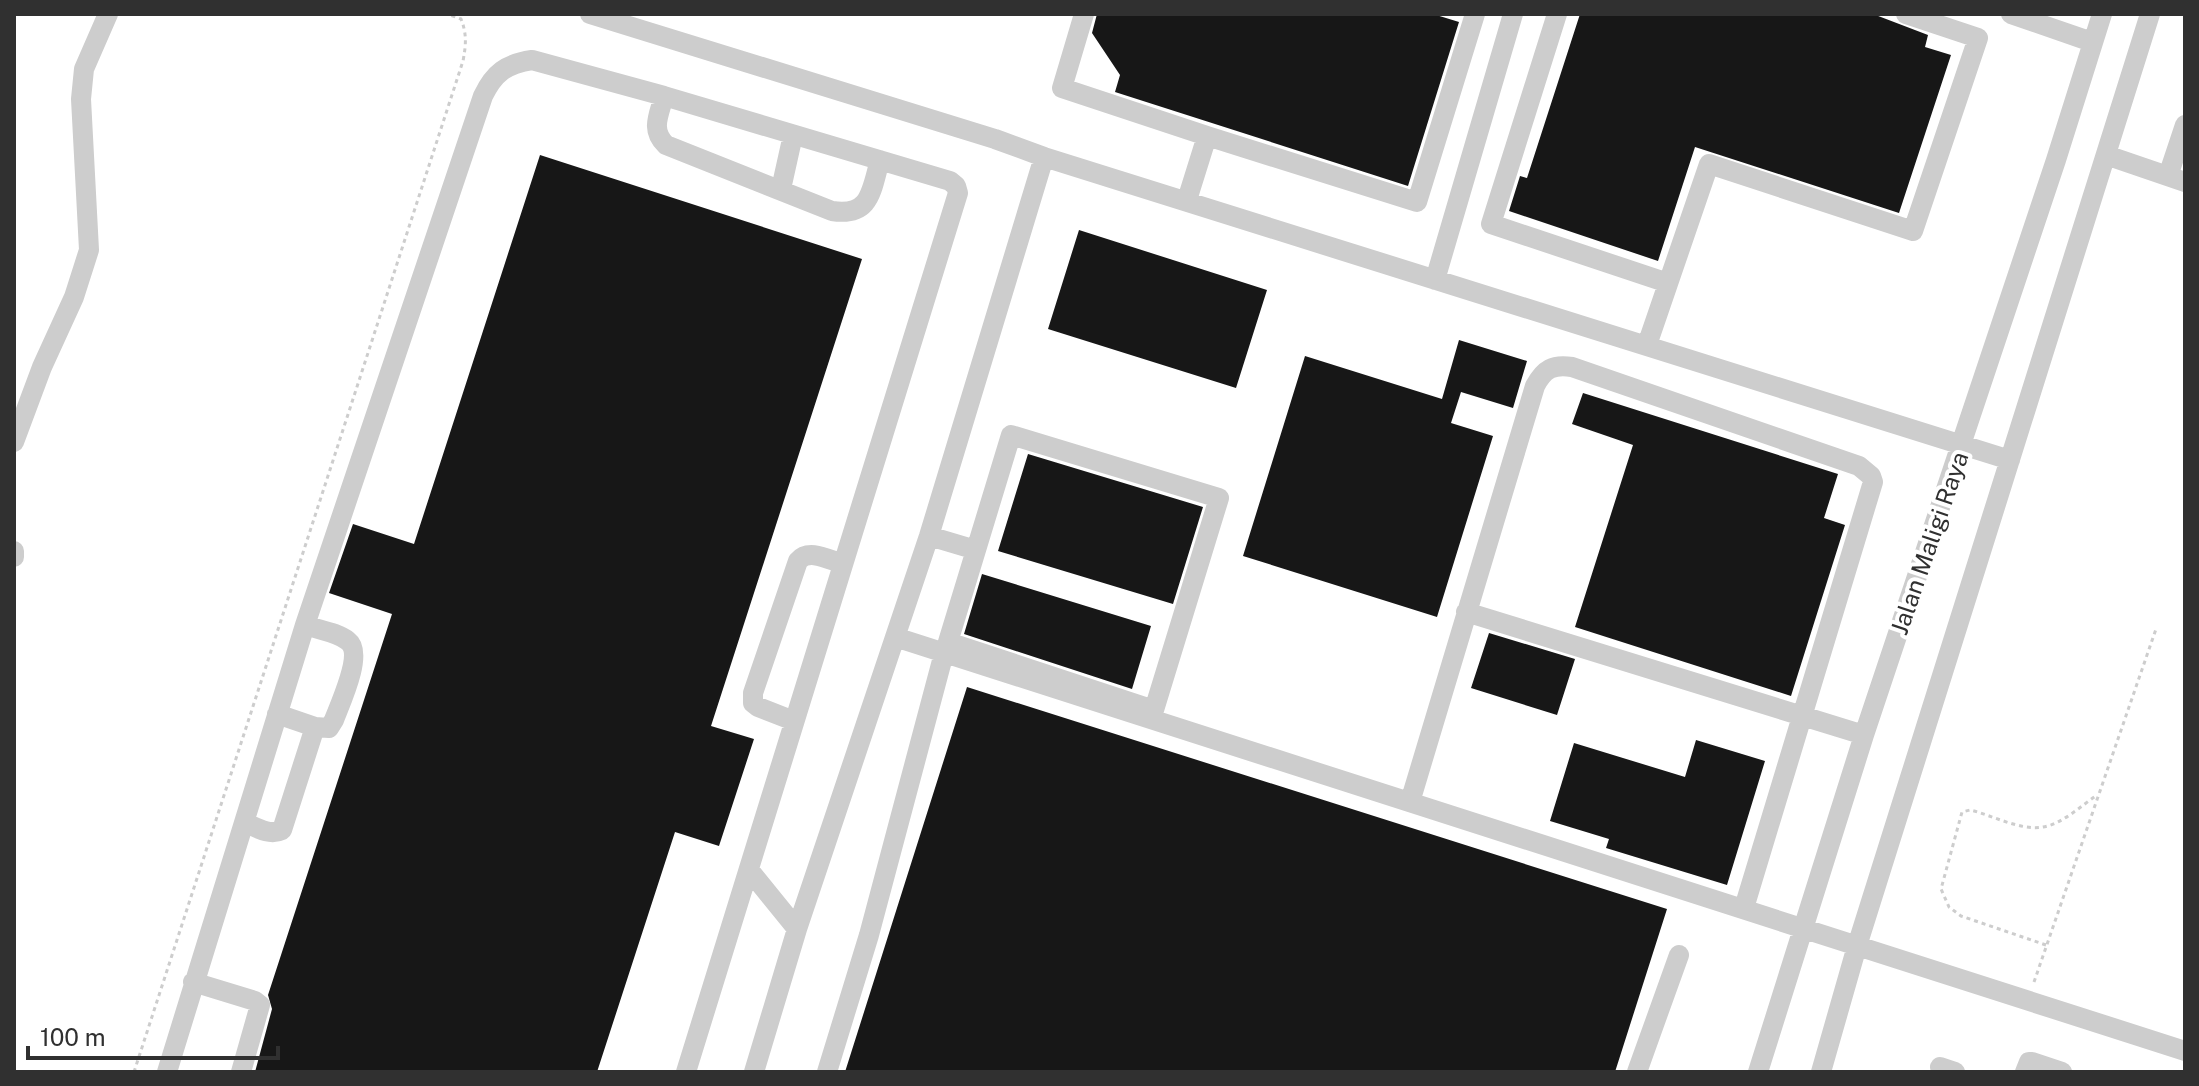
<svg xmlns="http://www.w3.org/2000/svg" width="2199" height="1086" viewBox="0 0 2199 1086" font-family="'Public Sans',sans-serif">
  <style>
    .building { fill: #171717 }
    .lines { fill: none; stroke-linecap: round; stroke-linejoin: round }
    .path { stroke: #cdcdcd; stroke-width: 3; stroke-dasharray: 4 4; stroke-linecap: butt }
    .minor { stroke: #cdcdcd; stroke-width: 20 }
    .labels { text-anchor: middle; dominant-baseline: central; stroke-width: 8; stroke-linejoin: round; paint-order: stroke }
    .street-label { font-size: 24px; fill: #303030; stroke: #fff }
  </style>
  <rect width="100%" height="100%" fill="#fff"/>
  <path class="building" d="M1097 14H1433L1459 22 1408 186 1115 92 1120 75 1092 33Z
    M1580 14H1873L1928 35 1925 47 1951 55 1899 213 1695 147 1658 261 1509 211 1520 176 1527 178Z
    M540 155 862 259 711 726 754 739 719 846 675 832 597 1072H255L272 1009 268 995 392 614 329 593 353 524 414 544Z
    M1079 230 1267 290 1236 388 1048 329Z
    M1459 340 1527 361 1513 408 1461 392 1451 423 1493 436 1437 617 1243 556 1305 356 1442 399Z
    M1583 393 1838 474 1824 518 1845 525 1791 696 1575 627 1633 445 1572 424Z
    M1028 454 1203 507 1173 604 998 551Z
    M982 574 1151 626 1132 689 964 634Z
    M1489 633 1575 659 1557 715 1471 688Z
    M967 687 1667 909 1615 1072H845Z
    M1696 740 1765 761 1727 885 1606 848 1609 839 1550 821 1574 743 1685 777Z"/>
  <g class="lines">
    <path class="path" d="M2046 945 1961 916 1949 907 1941 889 1962 812 1970 810C1992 815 2020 831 2043 827 2062 824 2081 806 2097 795
      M2034 982 2156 629
      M134 1072 463 61C466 45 467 34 461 19L447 14"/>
    <path class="minor" d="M590 14 995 139 1044 157
      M1084 14 1062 88 1207 136
      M1557 14 1491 224 1668 283
      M2011 14 2092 42
      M664 96C659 115 650 130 666 145L832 211C871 217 871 191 880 160
      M2106 155 2185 182
      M2168 176 2185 125
      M781 189 793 135
      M1187 200 1207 136 1417 202 1475 14
      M1435 280 1513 14
      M1647 345 1709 164 1913 231 1978 38 1906 14
      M1011 435 1219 498 1154 710 948 642Z
      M14 442 42 367 74 297 89 250 81 99 84 69 108 14
      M929 536 976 550
      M14 551V557
      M1466 612 1864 735
      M895 637 2185 1051
      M277 714 315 727 329 728 334 720C340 704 364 653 348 641 337 632 318 630 305 625
      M794 721 758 707 753 703V693L798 561C809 548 829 560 843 564
      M1410 802 1535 386C1544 369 1553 364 1572 367L1859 466 1871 476 1873 482 1744 908
      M246 823C257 828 270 836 282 830L315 727
      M750 871 797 929
      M193 982 255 1001 260 1005 241 1072
      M1940 1067 1955 1072
      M167 1072 305 625 483 96C494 73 506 64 532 60L664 96 950 181 956 186 958 193 686 1072
      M754 1072 797 929 929 536 1044 157 2010 460
      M827 1072 869 935 944 653
      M1637 1072 1679 955
      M1758 1072 1864 735 2056 160 2102 14
      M1821 1072 1857 946 2150 14
      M2025 1072 2029 1062H2032L2062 1072"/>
  </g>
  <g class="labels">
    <g class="street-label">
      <text transform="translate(1929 543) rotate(-71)">Jalan Maligi Raya</text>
    </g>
  </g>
  <rect width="2199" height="1086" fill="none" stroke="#303030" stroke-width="32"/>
  <path d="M28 1046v12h250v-12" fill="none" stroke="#303030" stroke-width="4"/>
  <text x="40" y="1046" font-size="24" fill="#303030" stroke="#ffffff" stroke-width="6" paint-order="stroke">100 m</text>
</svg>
